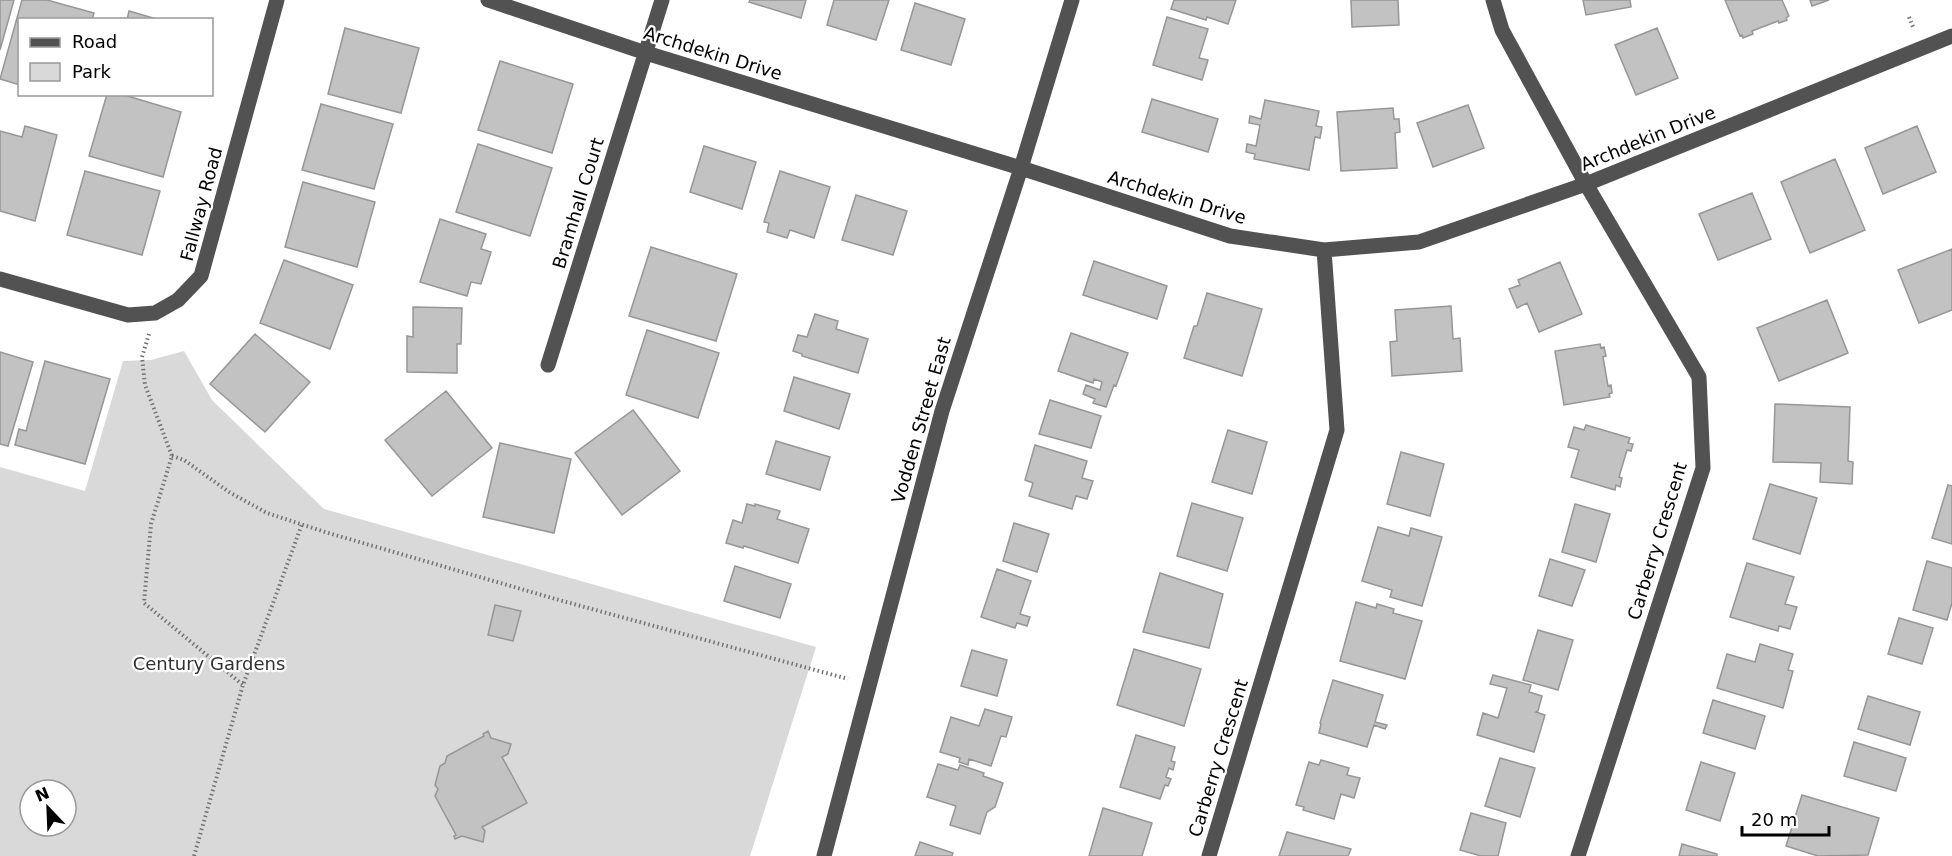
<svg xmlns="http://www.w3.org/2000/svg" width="1952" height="856" viewBox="0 0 1952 856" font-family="'DejaVu Sans',sans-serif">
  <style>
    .green { fill: #d9d9d9; fill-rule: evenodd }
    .building { fill: #c2c2c2; stroke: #969696; stroke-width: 1.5 }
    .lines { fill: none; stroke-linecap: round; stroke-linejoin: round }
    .path { stroke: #747474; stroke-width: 4; stroke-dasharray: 1.5 3; stroke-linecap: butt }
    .minor { stroke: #525252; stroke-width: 15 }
    .labels { text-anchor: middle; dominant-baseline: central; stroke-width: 4.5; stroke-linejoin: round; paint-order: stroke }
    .street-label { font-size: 18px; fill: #000; stroke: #fff }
    .park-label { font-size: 18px; fill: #303030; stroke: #fff }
  </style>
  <rect width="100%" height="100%" fill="#fff"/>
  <path class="green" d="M184 351 212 400 324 509 816 647 750 856H0V467L85 491 123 361 151 360ZM30 790H66V826H30Z"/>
  <path class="building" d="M0 0H14L0 50Z
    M22 0H47L94 13 92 20H20V85L0 79Z
    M750 0H806L801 18 749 2Z
    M834 0H889L876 40 827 25Z
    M1174 0H1236L1228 24 1207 17 1206 20 1171 9Z
    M1351 0H1398L1399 25 1352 27Z
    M1583 0H1630L1631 7 1586 15Z
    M1725 0H1782L1789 16 1786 18 1787 20 1779 23 1778 21 1752 31 1753 34 1743 38 1742 35 1740 36Z
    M1810 0H1829L1812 6Z
    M915 3 965 19 951 65 901 50Z
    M129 11 160 20H127Z
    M1167 17 1208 29 1199 58 1208 60 1202 80 1153 65Z
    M345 28 419 48 401 113 328 94Z
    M1657 28 1678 78 1636 95 1615 45Z
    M500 61 573 84 552 153 478 130Z
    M107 94H121L181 112 163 177 89 156Z
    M1152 99 1218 119 1208 152 1142 132Z
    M1265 100 1319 111 1316 126 1322 127 1320 138 1315 137 1309 170 1254 159 1255 154 1246 152 1247 144 1256 146 1260 125 1249 123 1250 116 1261 119Z
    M321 104 393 124 374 189 302 170Z
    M1468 105 1484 148 1433 167 1417 123Z
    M1393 108 1394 119H1399L1400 132 1395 133 1397 168 1341 171 1337 112Z
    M25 126 57 135 35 221 0 211V131L22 137Z
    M1917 126 1936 172 1883 194 1865 148Z
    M478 144 552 168 530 236 456 212Z
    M704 146 756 162 742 209 690 192Z
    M1835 159 1865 230 1810 253 1781 182Z
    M85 171 160 191 142 255 67 235Z
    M780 171 830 187 814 238 790 230 787 238 767 232 769 223 764 222Z
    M303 182 375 202 357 267 285 247Z
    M1752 193 1771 239 1718 260 1699 214Z
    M856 195 907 211 893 255 842 240Z
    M440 219 486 234 481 249 491 252 481 284 471 282 467 296 420 282Z
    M651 247 737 274 716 341 629 316Z
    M1952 249V310L1919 323 1898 270Z
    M284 260 353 285 330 349 260 323Z
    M1094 261 1167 286 1157 319 1083 295Z
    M1560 262 1582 314 1539 332 1527 303 1517 308 1509 289 1520 285 1518 280Z
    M1207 293 1262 309 1242 376 1184 358 1194 326H1197Z
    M1827 300 1848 353 1779 381 1757 328Z
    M1451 306 1453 339 1460 338 1462 371 1392 376 1390 342 1397 341 1395 310Z
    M413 307 462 308 461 344H457V373L407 372V336L413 337Z
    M815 314 838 321 836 329 868 339 858 373 802 356V354L793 351 798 335 807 337Z
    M647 330 719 353 698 418 626 395Z
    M1071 333 1128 353 1116 386 1114 385 1106 407 1093 403 1095 399 1083 394 1086 385 1100 390 1102 382 1094 379 1093 383 1058 371Z
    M255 334 310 382 265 432 210 384Z
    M1600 344 1601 348 1604 347 1606 356 1603 357 1608 386 1611 385 1612 393 1609 394 1610 397 1564 405 1555 351Z
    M0 352 33 362 8 446 0 444Z
    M45 361 110 379 85 464 15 445 19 429 26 431Z
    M794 377 850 394 839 429 784 411Z
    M446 391 492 448 432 496 385 440Z
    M1050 400 1101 416 1091 448 1039 434Z
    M1775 404 1850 407 1848 461 1853 462 1852 484 1820 482 1821 463 1773 462Z
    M633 410 680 471 622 515 575 453Z
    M1586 425 1630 438 1628 443 1633 444 1631 451 1627 450 1619 477 1622 478 1620 487 1616 485 1615 490 1571 477 1579 450 1568 447 1574 427 1584 430Z
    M1228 430 1267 442 1252 494 1212 482Z
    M776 441 830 457 820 490 766 474Z
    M500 443 571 459 554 533 483 517Z
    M1035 445 1087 461 1082 478 1093 481 1087 499 1076 496 1072 509 1029 496 1033 483 1025 480Z
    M1401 452 1444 464 1430 516 1387 504Z
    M1770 484 1817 498 1800 554 1753 539Z
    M1948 485 1952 486V544L1932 538Z
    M1192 503 1243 518 1227 571 1177 556Z
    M747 504 755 506V504L780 511 777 519 809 529 798 563 744 546 743 548 726 543 733 520 742 523Z
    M1575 504 1610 514 1596 562 1562 552Z
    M1014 523 1049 534 1037 572 1003 561Z
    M1378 527 1409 536 1411 528 1442 537 1422 606 1390 597 1392 590 1362 581Z
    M1550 559 1585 570 1572 606 1539 596Z
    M1927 561 1952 568V603L1947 620 1913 610Z
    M1747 563 1794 577 1785 604 1797 607 1790 629 1779 626 1778 631 1730 617Z
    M735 566 791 584 780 618 724 601Z
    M997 569 1031 581 1020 614 1030 617 1027 626 1017 623 1015 628 981 617Z
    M1160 573 1223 594 1209 648 1143 632Z
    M1356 602 1376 608 1377 604 1394 609 1393 613 1422 621 1405 679 1340 661Z
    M495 605 521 611 513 641 488 635Z
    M1899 618 1933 628 1922 664 1888 654Z
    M1538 630 1573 640 1558 690 1523 680Z
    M1760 644 1793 654 1788 670 1793 671 1783 708 1717 688 1727 654 1755 662Z
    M1134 649 1201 669 1184 726 1117 705Z
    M972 650 1007 660 997 696 961 686Z
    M1493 675 1531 685 1529 692 1542 696 1538 711 1536 712 1545 715 1534 752 1477 735 1483 713 1498 718 1507 688 1490 684Z
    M1333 680 1383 695 1375 722 1387 725 1385 729 1374 725 1367 747 1319 733 1321 724 1320 723Z
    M1868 696 1920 712 1910 745 1858 729Z
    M1713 700 1765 716 1755 749 1703 733Z
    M985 709 1012 717 1006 737 1001 736 991 766 969 759 968 765 959 762 960 758 940 752 951 717 979 726Z
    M488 731 491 738 511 744 508 754 502 757 527 803 482 827 485 831 483 842 462 836 455 839 454 836 456 835 435 796 438 789 435 785 440 766 445 763 447 756 484 736 483 734Z
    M1136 735 1175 747 1171 761 1175 762 1173 770 1169 768 1166 777 1171 779 1168 786 1165 785 1160 799 1120 787Z
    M1854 742 1906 758 1896 791 1844 776Z
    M1500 758 1535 768 1520 817 1485 806Z
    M1321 760 1349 768 1347 775 1360 778 1354 798 1341 794 1334 819 1303 810 1304 807 1296 805 1309 762 1319 765Z
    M1701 762 1735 773 1720 821 1686 810Z
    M938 764 958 770 960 765 984 773 983 776 1003 783 995 807 987 812 980 834 950 825 956 806 927 797Z
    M1802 795 1879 818 1868 855 1818 856 1786 846Z
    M1103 808 1152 823 1142 856H1089Z
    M1471 813 1506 823 1498 856H1481L1460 850Z
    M1287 832 1351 849 1348 856H1279Z
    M920 842 953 853 952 856H915Z
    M1682 844 1717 854V856H1679Z"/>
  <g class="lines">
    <path class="path" d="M1909 17 1913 27
      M149 334 142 357 145 385 172 456 151 524 144 603 243 685
      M172 456 184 460 229 492 267 513 325 532 559 600 848 679
      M194 856 243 685 302 524"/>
    <path class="minor" d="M488 0 646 53 1021 168 1230 236 1324 250 1419 242 1586 184 1952 36
      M1493 0 1502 30 1586 184 1699 377 1703 468 1578 856
      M0 279 128 315 155 313 178 300 201 276 277 0
      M548 365 662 0
      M824 856 942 411 1021 168 1072 0
      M1209 856 1337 430 1324 250"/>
  </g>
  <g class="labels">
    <g class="street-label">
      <text transform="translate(713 53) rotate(17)">Archdekin Drive</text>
      <text transform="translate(1648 138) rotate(-22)">Archdekin Drive</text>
      <text transform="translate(1177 197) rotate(17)">Archdekin Drive</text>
      <text transform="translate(578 203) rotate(-73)">Bramhall Court</text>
      <text transform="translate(201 204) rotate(-75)">Fallway Road</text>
      <text transform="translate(921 420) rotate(-74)">Vodden Street East</text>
      <text transform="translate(1657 541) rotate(-73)">Carberry Crescent</text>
      <text transform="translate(1218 758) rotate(-73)">Carberry Crescent</text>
    </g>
    <g class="park-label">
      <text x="209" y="663">Century Gardens</text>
    </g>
  </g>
  <rect x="18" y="18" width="195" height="78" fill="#ffffff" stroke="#999999" stroke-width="1.5"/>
  <rect x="30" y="38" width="30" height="9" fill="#525252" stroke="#999999" stroke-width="1.5"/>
  <text x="72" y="48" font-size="18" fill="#000000">Road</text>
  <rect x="30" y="63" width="30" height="18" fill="#d9d9d9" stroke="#999999" stroke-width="1.5"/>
  <text x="72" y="78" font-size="18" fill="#000000">Park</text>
  <g transform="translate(48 808) rotate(337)"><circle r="28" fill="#ffffff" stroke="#999999" stroke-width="1.5"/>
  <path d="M0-4.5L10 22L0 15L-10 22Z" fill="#000000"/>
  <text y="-9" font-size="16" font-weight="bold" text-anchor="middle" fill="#000000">N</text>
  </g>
  <path d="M1742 826v9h87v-9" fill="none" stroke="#000000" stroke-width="3"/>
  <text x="1751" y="826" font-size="18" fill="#000000" stroke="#ffffff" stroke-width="4.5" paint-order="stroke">20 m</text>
</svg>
